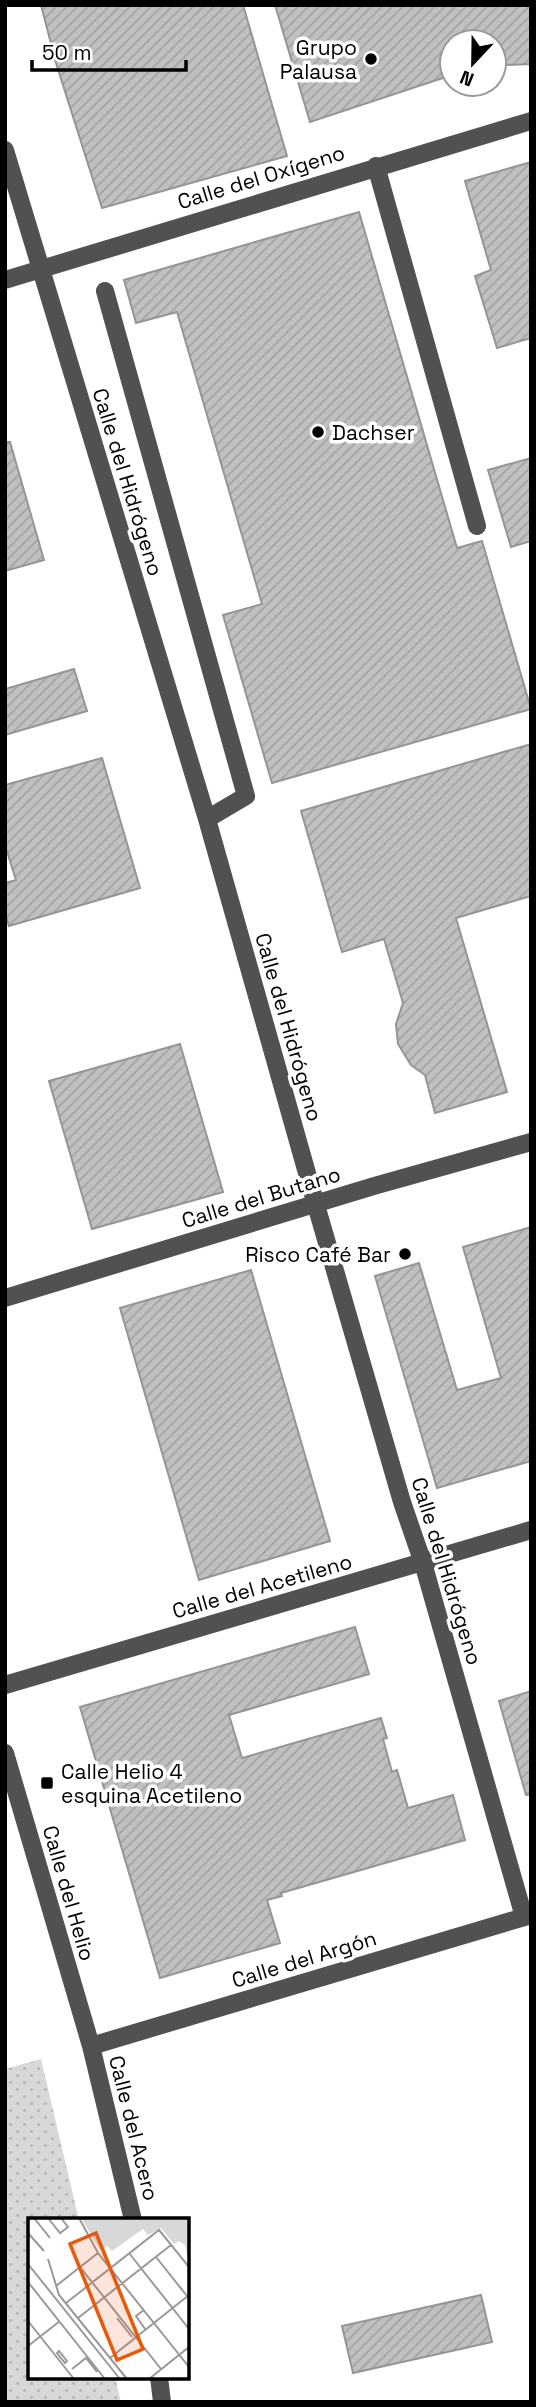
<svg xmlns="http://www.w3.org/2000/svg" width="536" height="2407" viewBox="0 0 536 2407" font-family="'Space Grotesk',sans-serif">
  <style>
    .grass { fill: url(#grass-dots) }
    .building { fill: url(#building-hatch); stroke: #959595; stroke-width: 2 }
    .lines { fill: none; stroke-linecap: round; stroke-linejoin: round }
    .minor { stroke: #515151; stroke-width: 18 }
    .poi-dot { fill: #000; stroke: #fff; stroke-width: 2.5 }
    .labels { text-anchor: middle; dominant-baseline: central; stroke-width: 7; stroke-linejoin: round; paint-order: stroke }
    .poi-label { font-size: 21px; fill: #000; stroke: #fff; text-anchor: end }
    .street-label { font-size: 21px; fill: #000; stroke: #fff }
    .inset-road { fill: none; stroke: #999; stroke-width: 2 }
    .view { fill: #e8590c; fill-opacity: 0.15; stroke: #e8590c; stroke-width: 3.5 }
    .inset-edge { fill: none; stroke: #000; stroke-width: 3.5 }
  </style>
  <defs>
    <pattern id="grass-dots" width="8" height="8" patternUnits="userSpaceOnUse" patternTransform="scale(1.75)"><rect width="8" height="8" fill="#d8d8d8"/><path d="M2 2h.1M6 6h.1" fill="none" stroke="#b8b8b8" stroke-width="1.8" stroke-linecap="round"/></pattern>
    <pattern id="building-hatch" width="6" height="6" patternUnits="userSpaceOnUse" patternTransform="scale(1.75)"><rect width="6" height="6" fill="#c0c0c0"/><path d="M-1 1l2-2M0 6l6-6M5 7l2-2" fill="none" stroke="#a3a3a3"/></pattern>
  </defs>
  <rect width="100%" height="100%" fill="#fff"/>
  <path class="grass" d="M41 2059 79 2220H30V2377H115L121 2402H5V2069Z"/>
  <path class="building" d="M41 5H243L287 156 102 208 56 63Z
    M275 5H531V64L505 65 498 42H452V75L310 122Z
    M531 162V338L497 348 475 276 491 270 465 181Z
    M359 212 457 548 482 541 531 709 272 783 223 615 262 604 177 312 136 323 124 280Z
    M5 442H10L44 560 5 571Z
    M531 458V541L511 547 488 470Z
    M74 669 87 711 5 735V689Z
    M531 744V896L456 918 507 1092 435 1113 425 1075 411 1065 398 1044 396 1024 403 1003 384 939 342 952 301 811Z
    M102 758 140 888 9 926 5 914V883L16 880 5 845V785Z
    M180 1044 223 1192 92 1229 49 1081Z
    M531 1227V1461L437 1488 375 1276 419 1263 457 1390 501 1378 463 1247Z
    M251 1270 330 1541 199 1580 120 1308Z
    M355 1627 369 1674 229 1715 242 1758 381 1718 387 1738 383 1739 392 1772 397 1770 408 1808 453 1795 465 1840 281 1893 282 1896 267 1900 280 1943 160 1978 80 1707Z
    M531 1691V1794L526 1795 499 1701Z
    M481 2295 492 2342 353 2373 342 2326Z"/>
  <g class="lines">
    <path class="minor" d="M5 150 207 819 316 1205 402 1502 423 1563 524 1917
      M376 166 477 526
      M5 280 531 121
      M105 291 246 796 207 819
      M5 1298 374 1186 531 1142
      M5 1685 531 1530
      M5 1753 91 2046 133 2220
      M91 2046 531 1915
      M159 2377 162 2402"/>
  </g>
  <g class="poi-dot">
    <circle cx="371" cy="59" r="7"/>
    <circle cx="318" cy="432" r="7"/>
    <circle cx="405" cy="1254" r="7"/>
    <rect x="40" y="1776" width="14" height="14" rx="3.5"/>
  </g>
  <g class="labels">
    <g class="poi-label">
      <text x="357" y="47">Grupo<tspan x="357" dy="24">Palausa</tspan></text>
      <text x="332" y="432" text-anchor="start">Dachser</text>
      <text x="391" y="1254">Risco Café Bar</text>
      <text x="61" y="1771" text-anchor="start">Calle Helio 4<tspan x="61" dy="24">esquina Acetileno</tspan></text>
    </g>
    <g class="street-label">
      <text transform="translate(261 177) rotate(-17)">Calle del Oxígeno</text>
      <text transform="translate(128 482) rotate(73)">Calle del Hidrógeno</text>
      <text transform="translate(289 1027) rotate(74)">Calle del Hidrógeno</text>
      <text transform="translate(261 1197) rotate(-17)">Calle del Butano</text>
      <text transform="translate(447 1571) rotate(73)">Calle del Hidrógeno</text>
      <text transform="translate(262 1586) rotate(-16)">Calle del Acetileno</text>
      <text transform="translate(69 1893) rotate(74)">Calle del Helio</text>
      <text transform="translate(304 1959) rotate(-17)">Calle del Argón</text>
      <text transform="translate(134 2128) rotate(76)">Calle del Acero</text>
    </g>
  </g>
  <g transform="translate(28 2218)">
    <rect width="161" height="161" fill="#fff"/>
    <path d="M53 0H161V46L157 27 151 23 146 26 133 10 120 17 115 11 84 33 79 28 73 33Z" fill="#d8d8d8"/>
    <path class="inset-road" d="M6 0 22 20M20 0 32 15 40 9 33 0M51 0 70 35 161 149M0 15 16 33M101 35 161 111M128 39 159 78M20 41 31 77 99 161M0 46 92 161M52 49 133 151M0 64 77 161M28 68 70 35M38 85 131 12 161 49M116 92 108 98 117 111M50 100 143 27M89 100 104 119M0 103 46 161M0 128 32 103M31 133 39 143 37 145 29 135ZM82 140 161 77M44 151 58 140 69 154M121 161 161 129"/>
    <path class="view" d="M68 15 115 131 89 142 42 26Z"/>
    <rect width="161" height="161" class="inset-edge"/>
  </g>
  <rect width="536" height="2407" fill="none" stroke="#000000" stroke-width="14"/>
  <g transform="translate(473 63) rotate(202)"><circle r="33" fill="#ffffff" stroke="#999999" stroke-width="2"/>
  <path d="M0-5L12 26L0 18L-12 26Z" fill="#000000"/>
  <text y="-10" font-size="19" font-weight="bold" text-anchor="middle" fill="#000000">N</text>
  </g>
  <path d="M32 60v10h154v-10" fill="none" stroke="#000000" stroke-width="3.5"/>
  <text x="42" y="60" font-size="21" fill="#000000" stroke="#ffffff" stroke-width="5" paint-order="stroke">50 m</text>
</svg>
